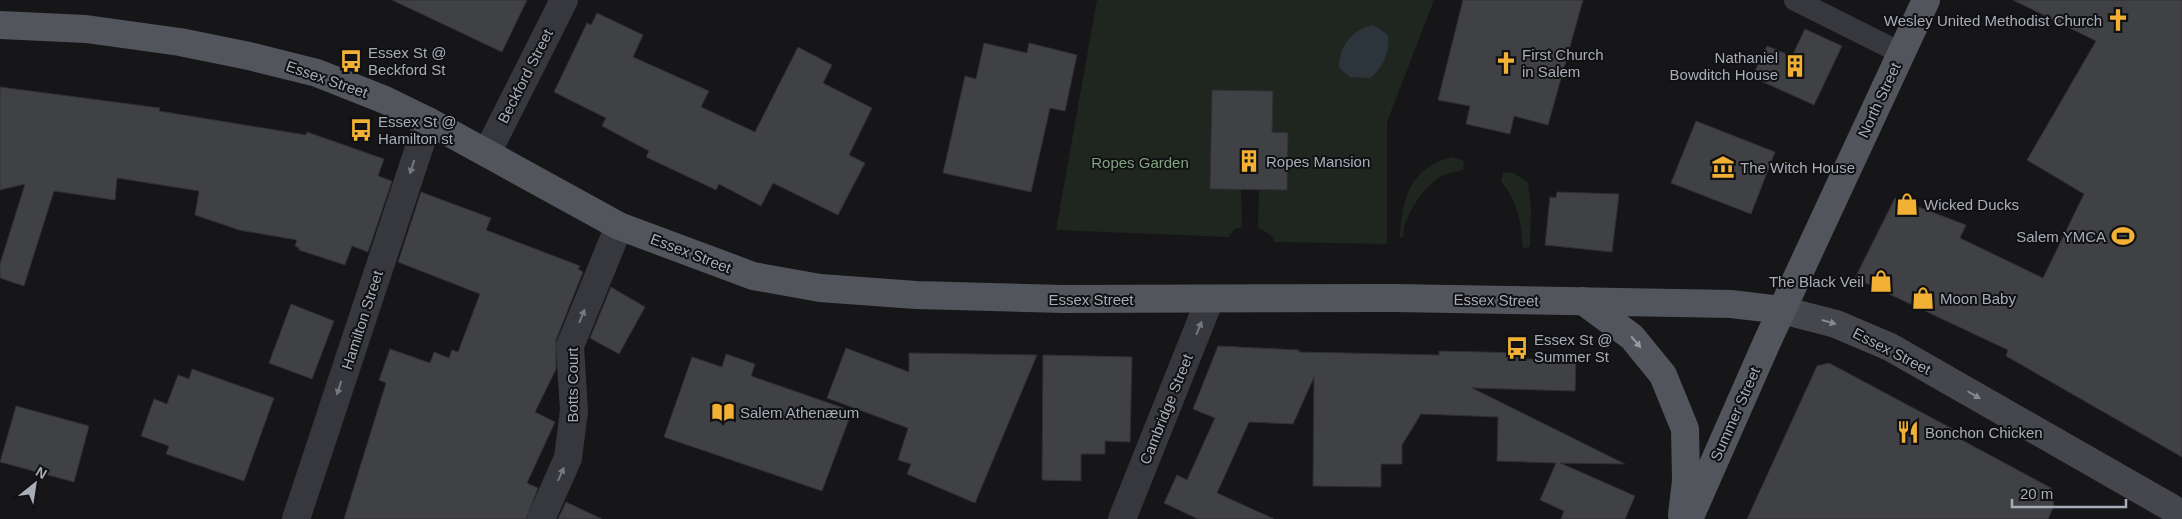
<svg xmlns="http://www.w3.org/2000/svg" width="2182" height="519" viewBox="0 0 2182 519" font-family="Arial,sans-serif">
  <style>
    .green { fill: #1e261f }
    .water { fill: #2c353c }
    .building { fill: #404145; stroke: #303034 }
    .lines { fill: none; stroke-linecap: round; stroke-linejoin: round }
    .lane { stroke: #37383d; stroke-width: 22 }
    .street { stroke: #37383d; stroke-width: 28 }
    .secondary { stroke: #45474d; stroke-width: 28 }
    .primary { stroke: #53555c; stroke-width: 28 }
    .oneway { fill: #757881 }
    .oneway2 { fill: #858993 }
    .oneway3 { fill: #979ba6 }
    .labels { text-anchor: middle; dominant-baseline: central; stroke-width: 4; stroke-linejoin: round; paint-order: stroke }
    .poi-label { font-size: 15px; fill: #a8adb8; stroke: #111113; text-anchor: start }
    .street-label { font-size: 15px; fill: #a8adb8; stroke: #111113 }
    .park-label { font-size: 15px; fill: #7fa381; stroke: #111113 }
  </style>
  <rect width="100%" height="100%" fill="#161618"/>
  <path class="green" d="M1097 0H1434L1387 122V244L1274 242 1272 236 1258 228 1259 190H1287L1288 133 1272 132 1273 91 1212 90 1210 189 1241 190 1242 227 1234 229 1229 237 1056 230Z
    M1451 157 1464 161 1463 170C1457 172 1449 173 1443 175 1425 184 1402 218 1403 237H1400C1402 197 1410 169 1451 157Z
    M1503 172 1513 173 1528 182 1531 207 1530 247 1523 248C1521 222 1518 202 1501 181Z"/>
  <path class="water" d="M1373 25 1387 34C1392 50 1382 69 1370 78L1350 77 1339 68C1338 48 1353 28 1373 25Z"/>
  <path class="building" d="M392 0H527L502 52Z
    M1463 0H1583L1548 125 1514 116 1510 134 1466 124 1470 106 1438 100Z
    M2013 0H2182V457L2006 356 2008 350 1855 278 1895 198 1966 225 1960 238 2043 278 2084 194 2027 160 2096 41Z
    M597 13 643 35 633 57 709 91 701 107 755 132 798 47 832 65 823 83 872 108 849 155 865 163 838 215 773 183 761 206 719 184 716 190 646 157 649 151 602 126 606 118 554 92 587 23 591 25Z
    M1805 29 1842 46 1814 105 1752 77 1767 46 1792 56Z
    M984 43 1027 53 1029 43 1077 55 1065 111 1050 108 1031 192 943 173 965 76 976 79Z
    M0 87 160 108 159 111 306 135 307 132 384 159 378 176 392 181 368 252 352 246 345 265 299 250V248L295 246 297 240 239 230 195 215 199 191 117 178 115 200 54 191 24 286 0 278V264L25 184 0 190Z
    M1212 90 1273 91 1272 132 1288 133 1287 190 1210 189Z
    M1696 121 1775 152 1751 214 1671 183Z
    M421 192 491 218 486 230 580 266 578 269 583 272 556 340V369L535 412 555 422 527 483 538 488 526 519H344L386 383 379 380 390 349 430 363 434 352 449 358 452 350 458 352 480 294 398 262Z
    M1557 192 1619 194 1612 252 1545 245 1550 197 1556 198Z
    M611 287 645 307 619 354 590 338Z
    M291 304 334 321 312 379 269 363Z
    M1218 346 1299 350V352L1439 355V351L1526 353V359H1576L1575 391 1472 388 1625 464 1560 463 1635 496 1625 519H1561L1564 511 1540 500 1556 463 1497 461 1498 417 1421 414 1402 445V464H1381V487L1313 486 1314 377 1293 424 1249 422 1217 493 1274 519H1198L1164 503 1177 475 1187 480 1215 418 1193 409Z
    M846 348 909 372V353L1037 355 975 503 907 474 911 464 898 460 908 428 827 398Z
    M726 354 755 364 751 376 852 411 822 491 664 437 692 357 722 367Z
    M1043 355 1132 357 1130 442 1105 441V454H1081V481L1042 480Z
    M1829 363 1962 434 1960 439 2051 488 2054 506 2048 519H1747L1817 366Z
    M192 369 274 398 244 481 166 454 169 446 141 436 154 399 167 404 178 375 189 379Z
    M16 406 89 426 74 482 0 462Z
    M566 502 602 519H558Z"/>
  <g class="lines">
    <path class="lane" d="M1795 0 1901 53"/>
    <path class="street" d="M487 153 564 0
      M296 519 428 121
      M541 519 568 458 574 411 570 346 619 226
      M1122 519 1210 299"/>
    <path class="secondary" d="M1782 310 1836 324 1890 347 2182 514"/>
    <path class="primary" d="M0 25 86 29 180 42 249 56 317 73 385 100 428 121 619 226 753 276 820 288 916 295 1063 299 1393 298 1731 304 1782 310
      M1583 301 1632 337 1663 375 1685 429 1686 481 1682 515
      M1689 519 1767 342 1926 0"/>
  </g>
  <defs><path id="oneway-solid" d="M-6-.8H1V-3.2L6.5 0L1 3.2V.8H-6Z" transform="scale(1.25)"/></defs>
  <g class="oneway">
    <use href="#oneway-solid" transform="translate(412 167) rotate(108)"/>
    <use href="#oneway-solid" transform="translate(582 316) rotate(-68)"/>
    <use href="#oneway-solid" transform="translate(1199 328) rotate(-68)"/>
    <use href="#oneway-solid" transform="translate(339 388) rotate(108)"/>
    <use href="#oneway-solid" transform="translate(561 474) rotate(-66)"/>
  </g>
  <g class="oneway2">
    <use href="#oneway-solid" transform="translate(1829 322) rotate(16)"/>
    <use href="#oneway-solid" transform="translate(1974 395) rotate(30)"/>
  </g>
  <use class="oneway3" href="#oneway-solid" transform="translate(1636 342) rotate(49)"/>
  <defs>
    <symbol id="church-bare" viewBox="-9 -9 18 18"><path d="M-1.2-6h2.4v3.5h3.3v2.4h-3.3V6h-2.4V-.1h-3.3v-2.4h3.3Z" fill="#f2b134" stroke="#111113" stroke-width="2.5" paint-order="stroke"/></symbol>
    <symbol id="bus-bare" viewBox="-9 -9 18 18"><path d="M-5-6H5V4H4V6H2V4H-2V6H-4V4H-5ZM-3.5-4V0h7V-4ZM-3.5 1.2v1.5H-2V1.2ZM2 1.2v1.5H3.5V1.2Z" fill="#f2b134" stroke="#111113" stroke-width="2.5" paint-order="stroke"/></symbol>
    <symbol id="building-bare" viewBox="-9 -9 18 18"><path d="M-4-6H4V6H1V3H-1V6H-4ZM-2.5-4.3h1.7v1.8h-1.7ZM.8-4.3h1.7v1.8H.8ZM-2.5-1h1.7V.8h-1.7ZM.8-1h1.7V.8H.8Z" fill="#f2b134" stroke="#111113" stroke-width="2.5" paint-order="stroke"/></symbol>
    <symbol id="museum-bare" viewBox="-9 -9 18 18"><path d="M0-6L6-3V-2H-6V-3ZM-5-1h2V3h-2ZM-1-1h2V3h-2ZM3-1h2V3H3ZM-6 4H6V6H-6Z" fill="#f2b134" stroke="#111113" stroke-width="2.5" paint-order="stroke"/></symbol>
    <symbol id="shop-bare" viewBox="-9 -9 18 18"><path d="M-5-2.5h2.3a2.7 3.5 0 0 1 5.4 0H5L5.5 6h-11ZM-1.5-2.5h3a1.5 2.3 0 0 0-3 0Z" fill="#f2b134" stroke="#111113" stroke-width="2.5" paint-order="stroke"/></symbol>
    <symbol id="stadium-bare" viewBox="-9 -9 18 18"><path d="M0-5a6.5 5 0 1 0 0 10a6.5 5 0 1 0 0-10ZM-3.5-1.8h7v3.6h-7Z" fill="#f2b134" stroke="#111113" stroke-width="2.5" paint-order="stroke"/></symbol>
    <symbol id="library-bare" viewBox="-9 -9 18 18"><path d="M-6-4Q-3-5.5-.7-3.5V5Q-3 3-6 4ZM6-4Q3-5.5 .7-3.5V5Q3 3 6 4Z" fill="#f2b134" stroke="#111113" stroke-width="2.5" paint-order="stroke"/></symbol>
    <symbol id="restaurant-bare" viewBox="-9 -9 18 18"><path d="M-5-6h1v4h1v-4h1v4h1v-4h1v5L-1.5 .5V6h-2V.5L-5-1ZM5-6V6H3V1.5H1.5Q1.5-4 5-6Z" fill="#f2b134" stroke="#111113" stroke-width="2.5" paint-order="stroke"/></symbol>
  </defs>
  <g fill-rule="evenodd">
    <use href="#church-bare" x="2102" y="4" width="32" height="32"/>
    <use href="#bus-bare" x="335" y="45" width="32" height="32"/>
    <use href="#church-bare" x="1490" y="47" width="32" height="32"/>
    <use href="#building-bare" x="1779" y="50" width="32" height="32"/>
    <use href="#bus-bare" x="345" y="114" width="32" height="32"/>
    <use href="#building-bare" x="1233" y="145" width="32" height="32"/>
    <use href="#museum-bare" x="1707" y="151" width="32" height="32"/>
    <use href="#shop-bare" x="1891" y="188" width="32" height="32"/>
    <use href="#stadium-bare" x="2107" y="220" width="32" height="32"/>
    <use href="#shop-bare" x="1865" y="265" width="32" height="32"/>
    <use href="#shop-bare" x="1907" y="282" width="32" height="32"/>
    <use href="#bus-bare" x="1501" y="332" width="32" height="32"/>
    <use href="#library-bare" x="707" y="396" width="32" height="32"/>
    <use href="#restaurant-bare" x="1892" y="416" width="32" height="32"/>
  </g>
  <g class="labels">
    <g class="poi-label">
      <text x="2102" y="20" text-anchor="end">Wesley United Methodist Church</text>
      <text x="368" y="52">Essex St @<tspan x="368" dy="17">Beckford St</tspan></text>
      <text x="1522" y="54">First Church<tspan x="1522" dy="17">in Salem</tspan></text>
      <text x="1778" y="57" text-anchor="end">Nathaniel<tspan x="1778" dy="17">Bowditch House</tspan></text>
      <text x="378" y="121">Essex St @<tspan x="378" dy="17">Hamilton st</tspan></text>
      <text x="1266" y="161">Ropes Mansion</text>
      <text x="1740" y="167">The Witch House</text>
      <text x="1924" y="204">Wicked Ducks</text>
      <text x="2106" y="236" text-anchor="end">Salem YMCA</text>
      <text x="1864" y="281" text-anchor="end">The Black Veil</text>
      <text x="1940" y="298">Moon Baby</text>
      <text x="1534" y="339">Essex St @<tspan x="1534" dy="17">Summer St</tspan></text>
      <text x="740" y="412">Salem Athenæum</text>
      <text x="1925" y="432">Bonchon Chicken</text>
    </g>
    <g class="street-label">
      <text transform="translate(525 76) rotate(-63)">Beckford Street</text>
      <text transform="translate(327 79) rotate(19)">Essex Street</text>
      <text transform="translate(1879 100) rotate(-65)">North Street</text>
      <text transform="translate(691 253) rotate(21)">Essex Street</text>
      <text x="1091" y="299">Essex Street</text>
      <text transform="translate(1496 300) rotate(1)">Essex Street</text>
      <text transform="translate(362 320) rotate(-72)">Hamilton Street</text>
      <text transform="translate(1892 351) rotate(27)">Essex Street</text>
      <text transform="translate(572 385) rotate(-90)">Botts Court</text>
      <text transform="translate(1166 409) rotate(-68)">Cambridge Street</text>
      <text transform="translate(1735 414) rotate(-66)">Summer Street</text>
    </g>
    <g class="park-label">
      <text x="1140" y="162">Ropes Garden</text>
    </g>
  </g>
  <g transform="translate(35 484) rotate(30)" stroke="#111113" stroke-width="4" paint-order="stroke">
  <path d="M0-4L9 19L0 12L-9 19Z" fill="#a8adb8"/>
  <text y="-8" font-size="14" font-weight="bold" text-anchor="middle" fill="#a8adb8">N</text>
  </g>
  <path d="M2012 499v8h114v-8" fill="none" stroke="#a8adb8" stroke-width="2.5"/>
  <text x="2020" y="499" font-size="15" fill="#a8adb8" stroke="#111113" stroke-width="4" paint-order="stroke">20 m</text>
</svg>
